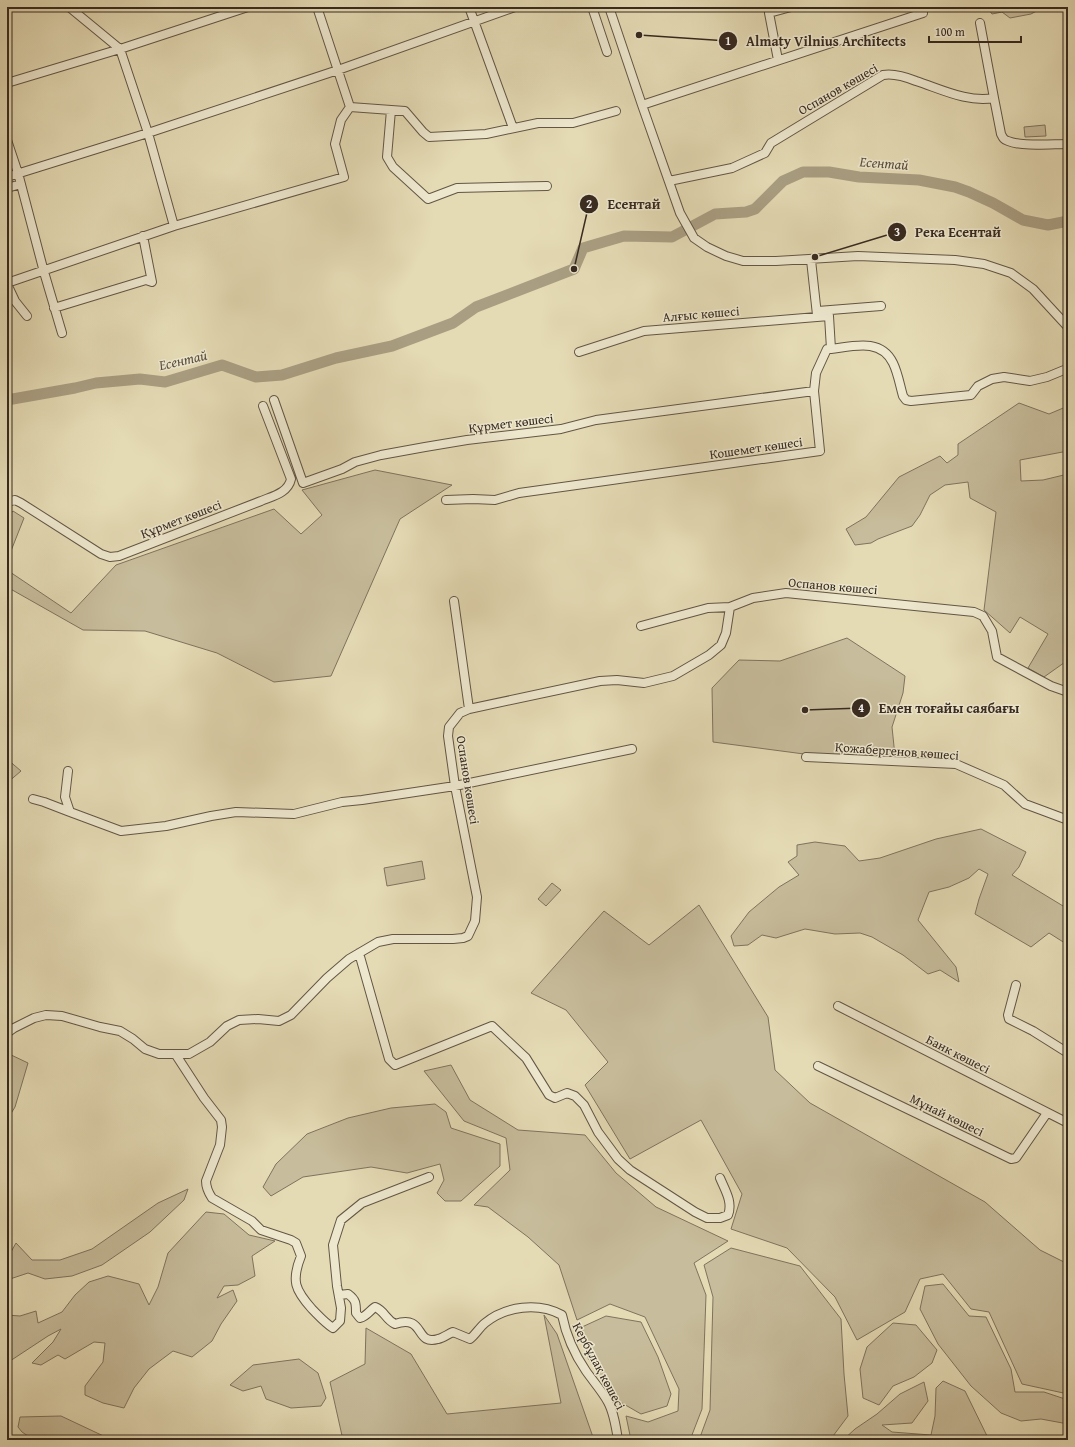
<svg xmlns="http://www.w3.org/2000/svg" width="1075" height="1447" viewBox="0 0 1075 1447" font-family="'Gentium Book Plus',serif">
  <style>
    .green { fill: #c7bc9b; stroke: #7f735e }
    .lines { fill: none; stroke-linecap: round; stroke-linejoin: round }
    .river { stroke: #a99e82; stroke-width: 11 }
    .minor-casing { stroke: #625645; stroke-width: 10 }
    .minor { stroke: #ede7ce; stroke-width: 8 }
    .labels { text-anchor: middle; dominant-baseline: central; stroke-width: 3; stroke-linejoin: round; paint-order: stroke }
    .street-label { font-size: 13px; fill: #372a20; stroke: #ede7ce }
    .water-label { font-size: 14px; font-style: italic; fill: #594d3d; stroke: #ede7ce }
    .leader { fill: none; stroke: #372a20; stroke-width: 1.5 }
    .callout-dot { fill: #372a20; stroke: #ede7ce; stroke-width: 1.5 }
    .mark-label { font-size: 12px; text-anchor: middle; font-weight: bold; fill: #fff }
    .callout-label { font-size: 14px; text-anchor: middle; font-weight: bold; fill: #372a20; stroke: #ede7ce; stroke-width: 3; stroke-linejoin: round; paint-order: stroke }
  </style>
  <rect width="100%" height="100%" fill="#e4dab4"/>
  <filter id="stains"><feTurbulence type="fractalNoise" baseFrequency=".005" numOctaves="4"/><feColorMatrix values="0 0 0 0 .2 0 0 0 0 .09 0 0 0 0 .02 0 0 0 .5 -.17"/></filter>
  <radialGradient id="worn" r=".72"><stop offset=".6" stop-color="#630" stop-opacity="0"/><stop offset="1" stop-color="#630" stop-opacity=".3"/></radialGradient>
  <path class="green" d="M987 7H1044L1031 14 1010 18 1002 12 992 14Z
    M1045 125 1046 136 1025 137 1024 127Z
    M1019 403 1049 414 1068 406V451L1020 460 1021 481 1043 480 1068 474V660L1044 677 1028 668 1048 634 1020 617 1010 633 984 610 996 512 970 498 968 482 945 485 930 495 920 515 912 526 878 539 871 543 855 545 846 529 866 517 899 477 940 456 947 463 958 455V444Z
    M375 470 452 485 400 519 331 676 274 682 217 653 145 631 83 630 7 587V570L71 613 116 565 274 509 301 534 322 515 302 490Z
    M13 511 24 518 7 561V518Z
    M847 638 905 676 903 693 892 727 895 756 804 754 713 742 712 688 739 660 780 661Z
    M7 759 21 771 7 783Z
    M981 829 1026 852 1019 867 1012 875 1068 909V945L1049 933 1031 947 975 914 979 899 988 874 979 869 969 878 949 887 929 892 918 920 956 967 959 982 940 970 928 974 903 955 872 937 860 933 835 934 805 929 776 938 762 935 748 945 734 946 731 936 749 912 779 887 799 875 788 862 797 856V845L815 842 845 846 859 861 880 858 936 839Z
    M422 861 425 879 387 886 384 868Z
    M552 883 561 890 546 906 538 899Z
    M699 905 768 1017 775 1070 810 1103 985 1202 1040 1250 1068 1264V1394L1022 1384 989 1312 971 1309 943 1274 920 1279 905 1312 857 1340 835 1297 787 1248 731 1229 742 1194 701 1120 630 1159 585 1085 608 1062 566 1010 531 993 604 911 649 945Z
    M7 1053 28 1063 15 1107 7 1120Z
    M451 1065 470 1100 518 1130 585 1135 616 1173 656 1207 728 1241 694 1263 706 1295 702 1409 690 1440H631L626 1416 648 1422 678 1411 679 1389 645 1317 610 1304 577 1320 559 1265 528 1237 488 1207 474 1205 510 1170 506 1138 464 1121 424 1071Z
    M435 1104 446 1112 451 1128 500 1144V1166L461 1201H445L437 1193 444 1180 440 1164 407 1173 371 1167 303 1177 271 1196 263 1187 276 1164 307 1134 348 1118 391 1108Z
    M188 1189 184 1200 150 1232 102 1265 72 1276 45 1279 28 1273 7 1280V1259L16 1243 32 1260H60L92 1249 158 1203Z
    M206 1212 224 1214 249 1235 275 1241 252 1256 255 1276 238 1285 224 1286 217 1298 233 1290 237 1301 221 1324 212 1341 192 1357 173 1351 149 1369 134 1388 124 1408 103 1403 85 1395V1386L103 1362 105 1343 94 1342 65 1359 58 1355 41 1365 32 1363 53 1342 61 1329 48 1336 7 1363V1315L20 1316 36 1311 38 1323 62 1312 75 1295 89 1282 108 1276 139 1284 149 1305 158 1287 168 1253Z
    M731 1248 800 1266 841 1319 844 1374 848 1416 830 1440H699L710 1410 713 1297 704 1265Z
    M943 1284 969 1316 986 1317 1011 1369 1015 1392H1044L1068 1400V1424L1041 1419 1021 1421 1001 1413 971 1386 938 1344 920 1309 925 1286Z
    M544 1315 557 1334 594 1440H343L330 1382 365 1364 366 1328 411 1354 447 1414 561 1403Z
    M606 1316 641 1322 658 1357 671 1394 667 1406 641 1414 615 1399 588 1358 582 1327Z
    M893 1323 916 1325 937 1350 932 1363 914 1377 893 1386 879 1405 863 1398 860 1369 867 1347Z
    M299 1359 318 1373 326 1398 321 1406 291 1408 266 1399 261 1386 243 1391 230 1385 253 1365Z
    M943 1381 965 1391 989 1440H843L855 1429 877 1414 900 1394 924 1382 928 1401 912 1423 882 1425 892 1432 931 1435 935 1416 936 1388Z
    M61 1416 112 1440H34L22 1432 18 1427 20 1417Z"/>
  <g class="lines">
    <path class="river" d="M7 400 75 388 96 383 140 379 165 382 222 365 256 377 282 375 336 358 392 346 453 323 476 307 574 269 583 248 624 236 672 237 715 214 746 212 755 209 783 181 803 172H829L859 177 919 180 955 187 969 192 993 203 1023 220 1048 225 1068 221"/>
    <defs>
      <path id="minor" d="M69 7 120 49 148 133 174 226
        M317 7 350 107 405 111 423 132 429 137 486 134 538 123H573L616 111
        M469 7 513 128
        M592 7 607 52
        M609 7 642 105 680 213 694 238 707 247 726 256 743 261H776L858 256 955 260 984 264 1011 273 1033 289 1068 327
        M980 23 994 98
        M778 60 769 13 791 7
        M7 83 120 49 248 7
        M642 105 923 13
        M391 110 387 157 393 167 428 199 457 188 547 186
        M7 140 18 173 44 272 62 333
        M7 177 148 133 338 70 515 7
        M669 181 732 168 765 153 771 143 883 75C894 73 906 77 916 81 941 89 968 103 994 98L1001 134C1003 138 1004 140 1008 141 1022 147 1052 144 1068 144
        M7 188 21 184
        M811 260 817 315
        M7 283 174 226 344 177 335 144 341 120 350 107
        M7 284 15 301 27 316
        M54 308 146 280 152 282 143 236
        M818 311 881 306
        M831 349C854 346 881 338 893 363 898 373 900 386 903 396L906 400 911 401 971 395 978 386 992 379 1004 377 1030 381 1047 377 1064 370 1068 371
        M274 400 303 483 342 469 355 462 381 455 425 447 467 440 561 429 596 420 814 391
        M446 500 473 499 495 500 519 493 555 488 820 451 814 391 816 373 827 349H831L829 316 644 331 579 352
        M7 502 15 500 21 503 101 554 110 557 119 556 261 501C273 496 288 493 291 479L263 406
        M454 601 469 709
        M641 626 708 608 730 607
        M806 757 956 764 1004 785 1025 804 1068 820
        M68 771 65 797 70 812 121 831 166 826 211 816 236 812 294 814 342 802 362 800 455 786 632 749
        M33 799 44 802 70 812
        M359 953 389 1059 395 1065 492 1026 526 1058 549 1095 555 1098 567 1093 575 1096 584 1105 598 1132 618 1159 630 1170 695 1212 707 1218H720L728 1215C733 1202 725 1190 720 1178
        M1016 985 1008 1015 1009 1019 1033 1031 1068 1053
        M838 1006 1068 1123
        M7 1033 14 1028 34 1018 46 1015 62 1016 100 1027 120 1031 133 1039 145 1049 159 1054H189L210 1042 227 1026 239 1020 258 1019 279 1021 291 1015 327 978 349 959 378 942 393 939H453L463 938 468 936 475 921 477 897 455 786 448 736 449 727 460 713 469 709 600 681 617 680 644 683 673 676 709 655 721 645 726 633 730 607 753 598 786 593 974 612 983 616 992 631 997 657 1051 686 1068 692
        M176 1055 204 1098 221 1120 222 1127 220 1145 206 1181C206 1188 208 1192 212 1198L252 1221 261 1230 291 1240 296 1243 301 1256C291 1281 295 1290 312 1309 319 1316 325 1323 333 1328L340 1321 341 1308 337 1286 333 1245 341 1220 362 1203 429 1177
        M818 1066 1011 1159 1016 1158 1047 1113
        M339 1295 348 1294C356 1300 356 1303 356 1313L360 1318C367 1316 369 1311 375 1307 385 1311 385 1319 395 1324 426 1314 414 1346 438 1339 443 1338 448 1334 453 1332L470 1339C476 1334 479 1328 485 1323 506 1306 538 1302 562 1315 566 1335 575 1355 586 1371 593 1381 602 1391 608 1402 614 1413 616 1427 618 1440"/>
    </defs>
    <use href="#minor" class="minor-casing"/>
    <use href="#minor" class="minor"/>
  </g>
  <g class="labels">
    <g class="street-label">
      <text transform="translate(838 89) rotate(-30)">Оспанов көшесі</text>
      <text transform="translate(701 314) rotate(-5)">Алғыс көшесі</text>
      <text transform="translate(511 423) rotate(-7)">Құрмет көшесі</text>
      <text transform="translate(756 448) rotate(-8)">Кошемет көшесі</text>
      <text transform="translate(181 519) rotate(-21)">Құрмет көшесі</text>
      <text transform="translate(833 586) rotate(5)">Оспанов көшесі</text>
      <text transform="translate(897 751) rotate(4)">Қожабергенов көшесі</text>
      <text transform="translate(468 780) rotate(81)">Оспанов көшесі</text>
      <text transform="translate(958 1054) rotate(27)">Банк көшесі</text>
      <text transform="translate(947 1115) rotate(26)">Мұнай көшесі</text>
      <text transform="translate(599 1366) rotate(62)">Кербұлақ көшесі</text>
    </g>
    <g class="water-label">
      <text transform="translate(884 163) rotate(4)">Есентай</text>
      <text transform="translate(183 360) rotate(-13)">Есентай</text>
    </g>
  </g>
  <path class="leader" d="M639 35L728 41M574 269L589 204M815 257L897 232M805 710L861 708"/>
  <g class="callout-dot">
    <circle cx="639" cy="35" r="4"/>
    <circle cx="574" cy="269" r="4"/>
    <circle cx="815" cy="257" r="4"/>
    <circle cx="805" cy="710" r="4"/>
    <circle cx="728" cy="41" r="10"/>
    <circle cx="589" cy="204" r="10"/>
    <circle cx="897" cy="232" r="10"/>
    <circle cx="861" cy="708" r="10"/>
  </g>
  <g class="mark-label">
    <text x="728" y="45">1</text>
    <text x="589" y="208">2</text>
    <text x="897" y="236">3</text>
    <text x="861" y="712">4</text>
  </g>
  <g class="callout-label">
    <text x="826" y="46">Almaty Vilnius Architects</text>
    <text x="634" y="209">Есентай</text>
    <text x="958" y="237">Река Есентай</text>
    <text x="949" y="713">Емен тоғайы саябағы</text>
  </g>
  <rect width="1075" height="1447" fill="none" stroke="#e4dab4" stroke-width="24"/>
  <rect x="8" y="8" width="1059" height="1431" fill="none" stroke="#372a20" stroke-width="2"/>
  <rect x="12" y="12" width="1051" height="1423" fill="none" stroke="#372a20"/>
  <path d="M929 36v6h92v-6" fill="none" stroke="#372a20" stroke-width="2"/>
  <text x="935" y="36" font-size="12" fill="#372a20" stroke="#ede7ce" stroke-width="3" paint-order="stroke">100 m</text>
  <rect width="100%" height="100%" filter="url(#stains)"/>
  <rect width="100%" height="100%" fill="url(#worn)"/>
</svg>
